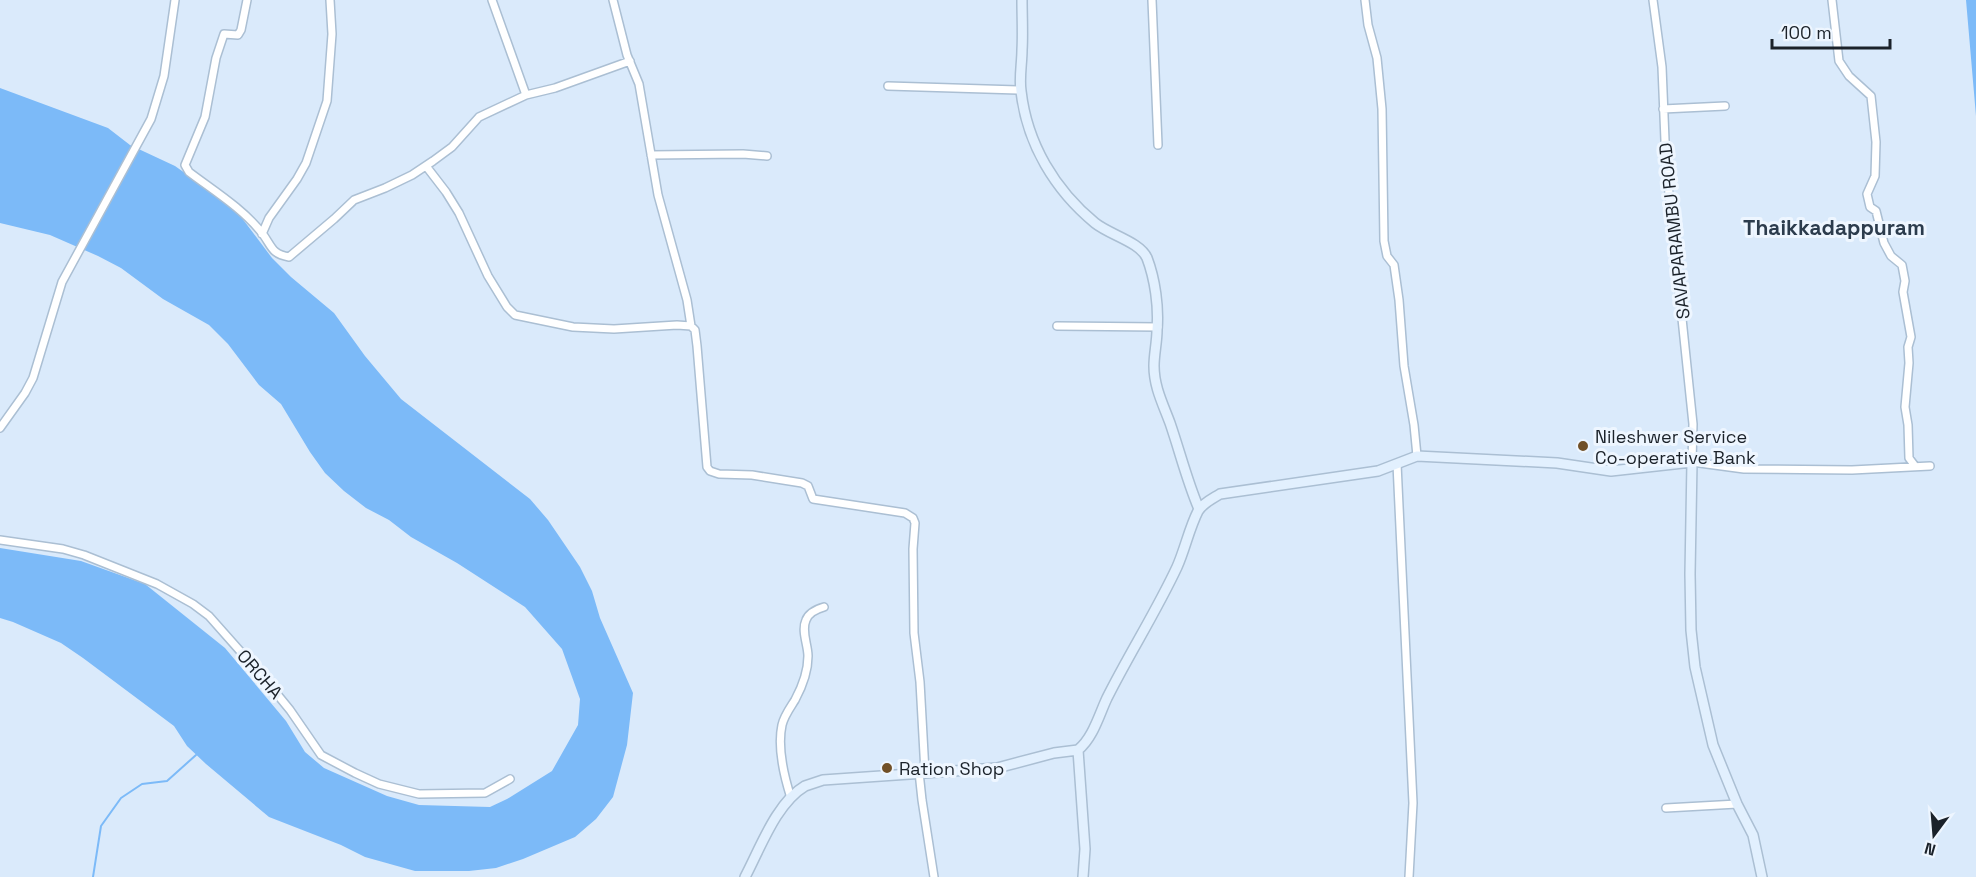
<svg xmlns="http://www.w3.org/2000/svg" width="1976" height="877" viewBox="0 0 1976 877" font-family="'Space Grotesk',sans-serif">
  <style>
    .water { fill: #7cbaf8 }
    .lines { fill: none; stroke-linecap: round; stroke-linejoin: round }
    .stream { stroke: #7cbaf8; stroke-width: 2 }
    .minor-casing { stroke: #abbfd3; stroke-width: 10 }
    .secondary-casing { stroke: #abbfd3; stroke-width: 12 }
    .minor { stroke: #fff; stroke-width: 7 }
    .secondary { stroke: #e2f0fe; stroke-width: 9 }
    .poi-dot { fill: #715027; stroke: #eef6ff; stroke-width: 2 }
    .labels { text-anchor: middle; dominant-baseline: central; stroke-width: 6; stroke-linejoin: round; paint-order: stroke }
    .street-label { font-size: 18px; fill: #1b222a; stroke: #eef6ff }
    .poi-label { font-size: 18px; fill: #1b222a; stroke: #eef6ff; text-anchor: start }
    .quarter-label { font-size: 21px; font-weight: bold; fill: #2c3c4d; stroke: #eef6ff }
  </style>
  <rect width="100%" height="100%" fill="#daeafb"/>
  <path class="water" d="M1966 0H1976V116Z
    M0 88 108 128 130 145 175 166 220 198 239 214 272 258 291 277 334 313 365 356 401 399 530 499 548 520 580 567 592 591 600 618 633 693 627 745 613 797 596 819 575 837 523 859 496 868 469 871H415L365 857 341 845 269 817 206 764 187 746 174 726 83 658 61 643 13 622 0 618V548L81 561 145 584 225 648 286 721 305 752 324 768 387 796 419 805 490 807 507 799 552 771 578 725 580 699 562 649 525 607 457 563 411 537 389 520 366 508 344 491 325 473 310 452 281 404 259 385 228 344 209 325 163 299 121 268 98 256 50 235 0 223Z"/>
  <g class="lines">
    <path class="stream" d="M93 877 101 826 121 798 142 784 167 781 196 755"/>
    <defs>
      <path id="minor" d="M247 0 241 30 238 35 224 34 216 58 205 117 185 165 189 172C214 191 242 208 262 233 272 246 271 254 289 257L334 219 354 200 385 188 412 175 433 161 452 147 479 117 526 95 555 88 630 61
        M492 0 526 95
        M613 0 627 55 639 84 658 195 687 300 691 326
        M1152 0 1158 145
        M1365 0 1368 25 1377 58 1382 109 1384 241 1387 256 1394 265 1399 300 1404 366 1414 425 1417 456
        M1653 0 1662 67 1666 165 1693 424 1692 462 1744 469 1852 470 1930 466
        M1832 0 1839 61 1849 76 1871 96 1876 142 1875 176 1867 194 1870 207 1876 211 1884 243 1891 256 1902 265 1905 281 1903 292 1911 337 1908 347 1909 363 1905 407 1908 425 1909 458 1915 466
        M888 86 1021 90
        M1663 109 1725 106
        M651 155 743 154 767 156
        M426 166 446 192 459 213 488 276 507 307 515 315 573 327 614 329 677 325 691 326 695 330 697 346 707 467 710 471 719 474 752 475 802 483 808 486 813 499 905 513 913 518 915 523 913 549 914 633 920 682 925 772
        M262 234 269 218 297 179 306 163 327 101 332 34 330 0
        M1057 326 1158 327
        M0 428 25 393 33 378 62 282 151 119 164 76 175 0
        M1397 464 1413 803 1409 877
        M0 540 63 549 84 555 157 584 193 604 209 616 263 677 290 710 321 755 355 773 379 784 419 794 485 793 510 779
        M919 772 922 800 934 877
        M791 798C784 776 777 748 782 725 784 716 790 708 795 700 802 687 808 672 808 656 808 645 801 631 806 620 809 612 817 609 824 607
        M1666 808 1737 804"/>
      <path id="secondary" d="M1022 0C1022 17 1023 34 1022 50 1022 63 1019 78 1021 91 1027 144 1055 190 1095 223 1110 235 1140 242 1147 258 1155 279 1159 307 1157 330 1157 342 1154 354 1154 366 1154 387 1163 404 1170 423 1180 452 1187 481 1199 509
        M1078 750C1093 738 1099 715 1107 698 1129 654 1156 612 1177 567 1185 549 1189 529 1198 511 1203 503 1212 499 1220 494L1378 471 1417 456 1557 463 1611 471 1692 462 1690 574 1691 630 1695 667 1713 745 1737 804 1753 835 1762 877
        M1078 750 1085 849 1083 877
        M745 877C760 849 776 803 805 786 811 784 817 782 823 780L997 768 1054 753 1078 750"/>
    </defs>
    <use href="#minor" class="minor-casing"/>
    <use href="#secondary" class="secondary-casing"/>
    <use href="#minor" class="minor"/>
    <use href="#secondary" class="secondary"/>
  </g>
  <g class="poi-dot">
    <circle cx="1583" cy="446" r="6"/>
    <circle cx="887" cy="768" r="6"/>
  </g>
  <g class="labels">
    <g class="street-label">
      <text transform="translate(1674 231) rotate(-96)">SAVAPARAMBU ROAD</text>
      <text transform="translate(260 674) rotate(49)">ORCHA</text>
    </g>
    <g class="poi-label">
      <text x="1595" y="436">Nileshwer Service<tspan x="1595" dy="21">Co-operative Bank</tspan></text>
      <text x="899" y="768">Ration Shop</text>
    </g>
    <g class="quarter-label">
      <text x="1834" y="227">Thaikkadappuram</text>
    </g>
  </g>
  <g transform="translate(1934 835) rotate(196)" stroke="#eef6ff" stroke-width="4.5" paint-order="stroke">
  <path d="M0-4.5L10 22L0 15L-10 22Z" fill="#1b222a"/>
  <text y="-9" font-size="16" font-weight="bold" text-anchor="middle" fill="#1b222a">N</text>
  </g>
  <path d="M1772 39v9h118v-9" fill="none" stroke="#1b222a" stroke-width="3"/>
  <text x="1781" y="39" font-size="18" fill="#1b222a" stroke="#eef6ff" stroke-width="4.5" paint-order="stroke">100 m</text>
</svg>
